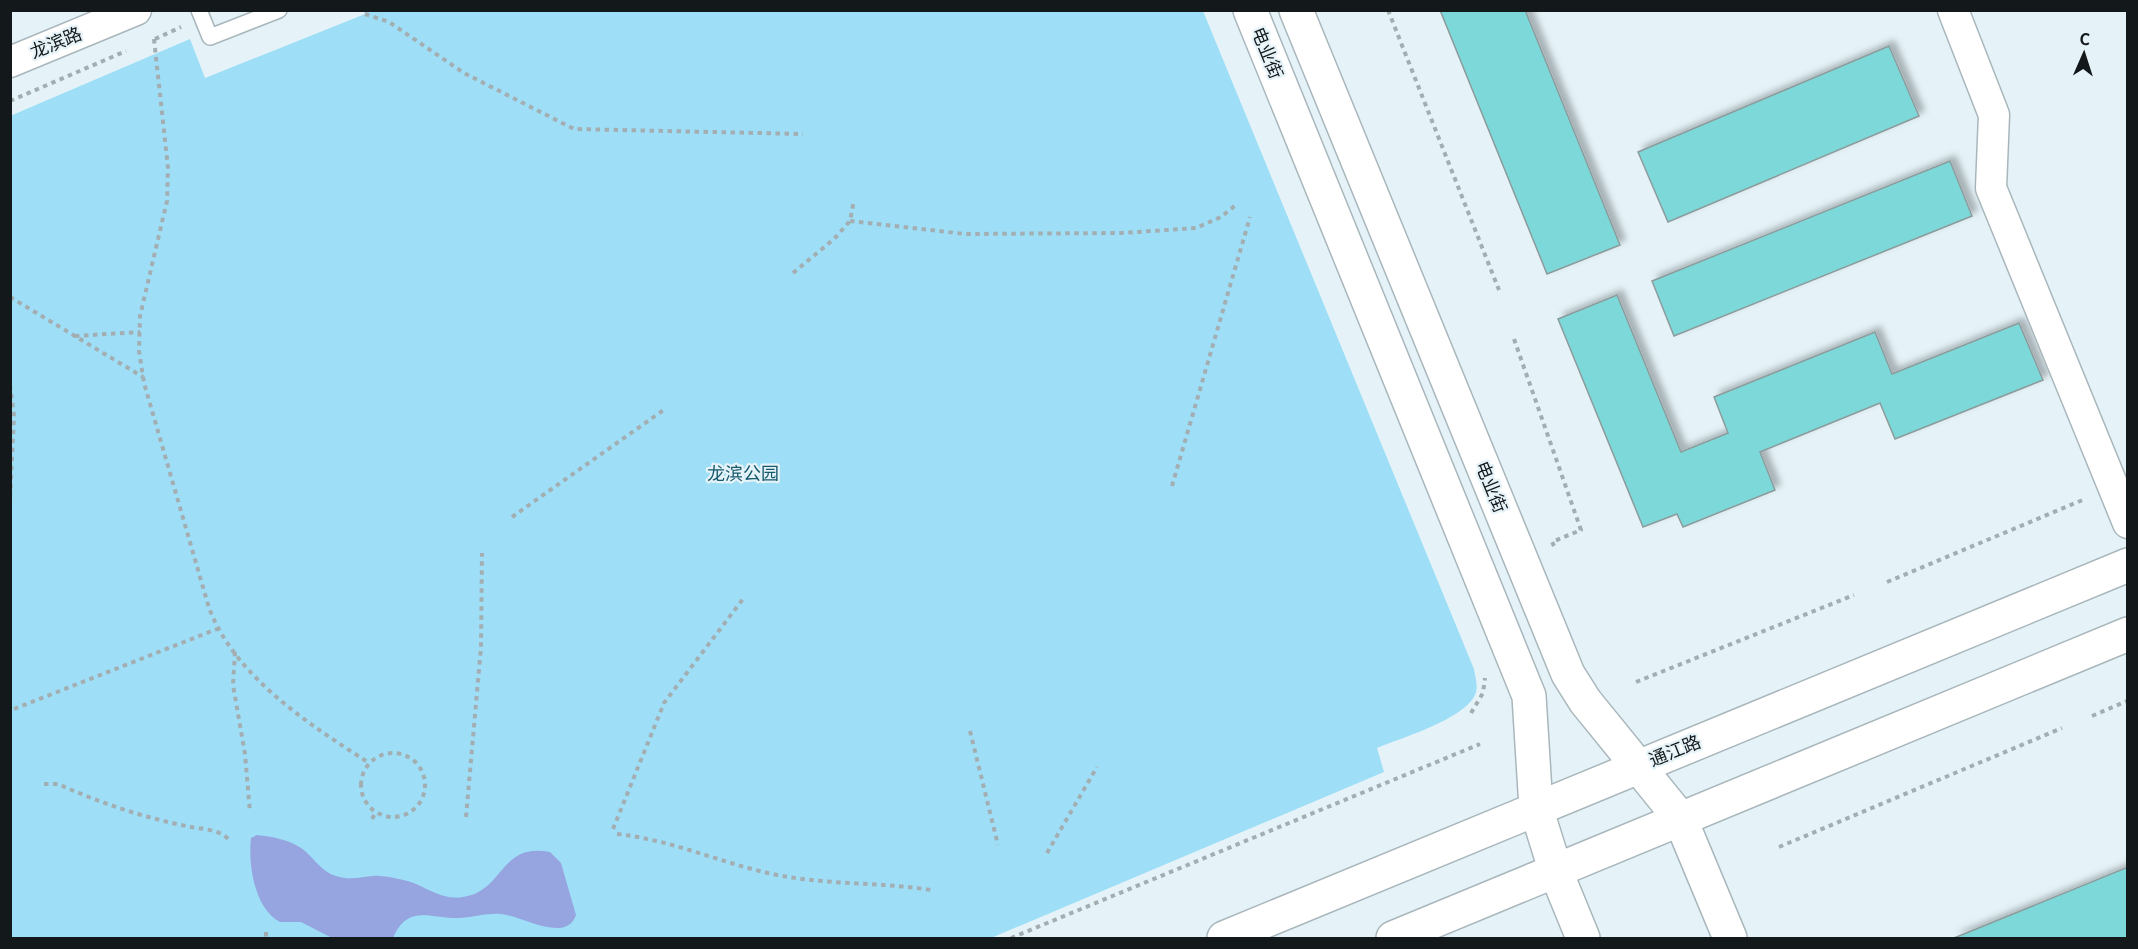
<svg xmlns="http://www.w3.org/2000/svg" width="2138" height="949" viewBox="0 0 2138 949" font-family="'DM Sans','Noto Sans SC',sans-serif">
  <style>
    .green { fill: #9edff7 }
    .water { fill: #96a5e0 }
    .building { fill: #7dd8da; stroke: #8c9b9b; stroke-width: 1.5; filter: url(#shadow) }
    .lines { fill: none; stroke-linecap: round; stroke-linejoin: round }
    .lane-casing { stroke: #a9b7bc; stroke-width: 18 }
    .street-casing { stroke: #a9b7bc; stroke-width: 33 }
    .secondary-casing { stroke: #a9b7bc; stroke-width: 36 }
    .primary-casing { stroke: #a9b7bc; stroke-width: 36 }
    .path { stroke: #a3aeb2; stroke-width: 4; stroke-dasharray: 4.5 4.5; stroke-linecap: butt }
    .lane { stroke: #fff; stroke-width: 15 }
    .street { stroke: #fff; stroke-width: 30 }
    .secondary { stroke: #fff; stroke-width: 33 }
    .primary { stroke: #fff; stroke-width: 33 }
    .labels { text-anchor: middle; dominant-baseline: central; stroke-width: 4.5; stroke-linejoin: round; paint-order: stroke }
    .street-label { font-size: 18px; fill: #13181a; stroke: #e5f3f8 }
    .park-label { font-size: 18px; fill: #15586b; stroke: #e5f3f8 }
  </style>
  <defs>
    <filter id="shadow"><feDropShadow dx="5.5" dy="-5.5" stdDeviation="3" flood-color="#0004"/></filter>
  </defs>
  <rect width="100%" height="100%" fill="#e5f3f8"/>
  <path class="green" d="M364 11H1203L1474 669C1475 676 1478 685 1476 692 1469 718 1401 738 1377 748L1384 772 991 938H11L10 116 190 39 205 78 365 14Z"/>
  <path class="water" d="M257 835C272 837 288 839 301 848 313 856 321 872 336 876 354 882 367 874 381 876 391 877 407 880 416 884 432 891 445 900 463 897 505 891 499 842 550 852L561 863 576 915C566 944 522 916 501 914 487 913 475 917 460 918 431 919 408 903 393 938H332L301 922H280C254 909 248 863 251 838Z"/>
  <path class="building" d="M1440 10H1525L1620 245 1547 274Z
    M1889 46 1919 116 1668 222 1638 152Z
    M1950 161 1972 216 1674 336 1652 281Z
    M1617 295 1681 452 1728 433 1714 397 1875 332 1892 374 2019 323 2043 380 1895 439 1880 403 1760 452 1775 490 1683 527 1677 514 1643 527 1558 319Z
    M2128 867V938H1954Z"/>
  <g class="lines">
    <defs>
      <path id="lane" d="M199 10 210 37 279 10"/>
      <path id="street" d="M1953 10 1994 115 1991 188 2128 523
        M10 62 136 10"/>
      <path id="secondary" d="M1250 10 1529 696 1536 808 1556 872 1583 938
        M1296 10 1568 674 1585 701 1680 818 1730 938"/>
      <path id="primary" d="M1224 938 2128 565
        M1393 938 2128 634"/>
    </defs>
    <use href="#lane" class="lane-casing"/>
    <use href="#street" class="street-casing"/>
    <use href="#secondary" class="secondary-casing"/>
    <use href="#primary" class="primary-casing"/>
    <path class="path" d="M1388 10 1499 290
      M365 14 389 22 464 73 574 129 803 134
      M154 39 168 168 167 201 140 316 139 351 144 383 209 608C236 678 309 724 369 763
      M155 39 181 27
      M10 101 126 51
      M850 221 965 234 1122 233 1196 228 1221 217 1237 204
      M793 273 834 239 850 221 854 200
      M10 297 143 377
      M75 336 140 332
      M1514 339 1581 530 1552 542 1554 546
      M10 385 14 416 10 500
      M1172 486 1250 217
      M512 517 665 409
      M1887 582 2085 499
      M235 652 233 685 245 754 250 812
      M1636 682 1854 595
      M14 709 217 629
      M1471 713 1483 693 1485 678
      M2092 716 2127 701
      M970 731 998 845
      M361 785a32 32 0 1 1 64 0a32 32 0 1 1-64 0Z
      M44 784H58C100 803 145 818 191 827 203 829 221 830 229 840
      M466 817 481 647 482 553
      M372 819 376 812
      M613 829 664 703 743 599
      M617 834C673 840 723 864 777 875 828 885 880 882 931 890
      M1779 847 2062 728
      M1047 853 1097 767
      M266 932V938
      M1011 938 1480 744"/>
    <use href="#lane" class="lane"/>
    <use href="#street" class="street"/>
    <use href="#secondary" class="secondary"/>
    <use href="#primary" class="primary"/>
  </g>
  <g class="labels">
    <g class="street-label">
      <text transform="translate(56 43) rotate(-22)">龙滨路</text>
      <text transform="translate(1267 53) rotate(68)">电业街</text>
      <text transform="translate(1491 487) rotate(68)">电业街</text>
      <text transform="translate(1675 751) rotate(-22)">通江路</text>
    </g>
    <g class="park-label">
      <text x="743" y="474">龙滨公园</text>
    </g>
  </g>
  <rect width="2138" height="949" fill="none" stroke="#13181a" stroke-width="24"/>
  <g transform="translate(2084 54) rotate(3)" stroke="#e5f3f8" stroke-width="4.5" paint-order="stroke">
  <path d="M0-4.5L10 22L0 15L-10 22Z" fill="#13181a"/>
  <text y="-9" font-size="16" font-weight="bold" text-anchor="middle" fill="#13181a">С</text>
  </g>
</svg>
